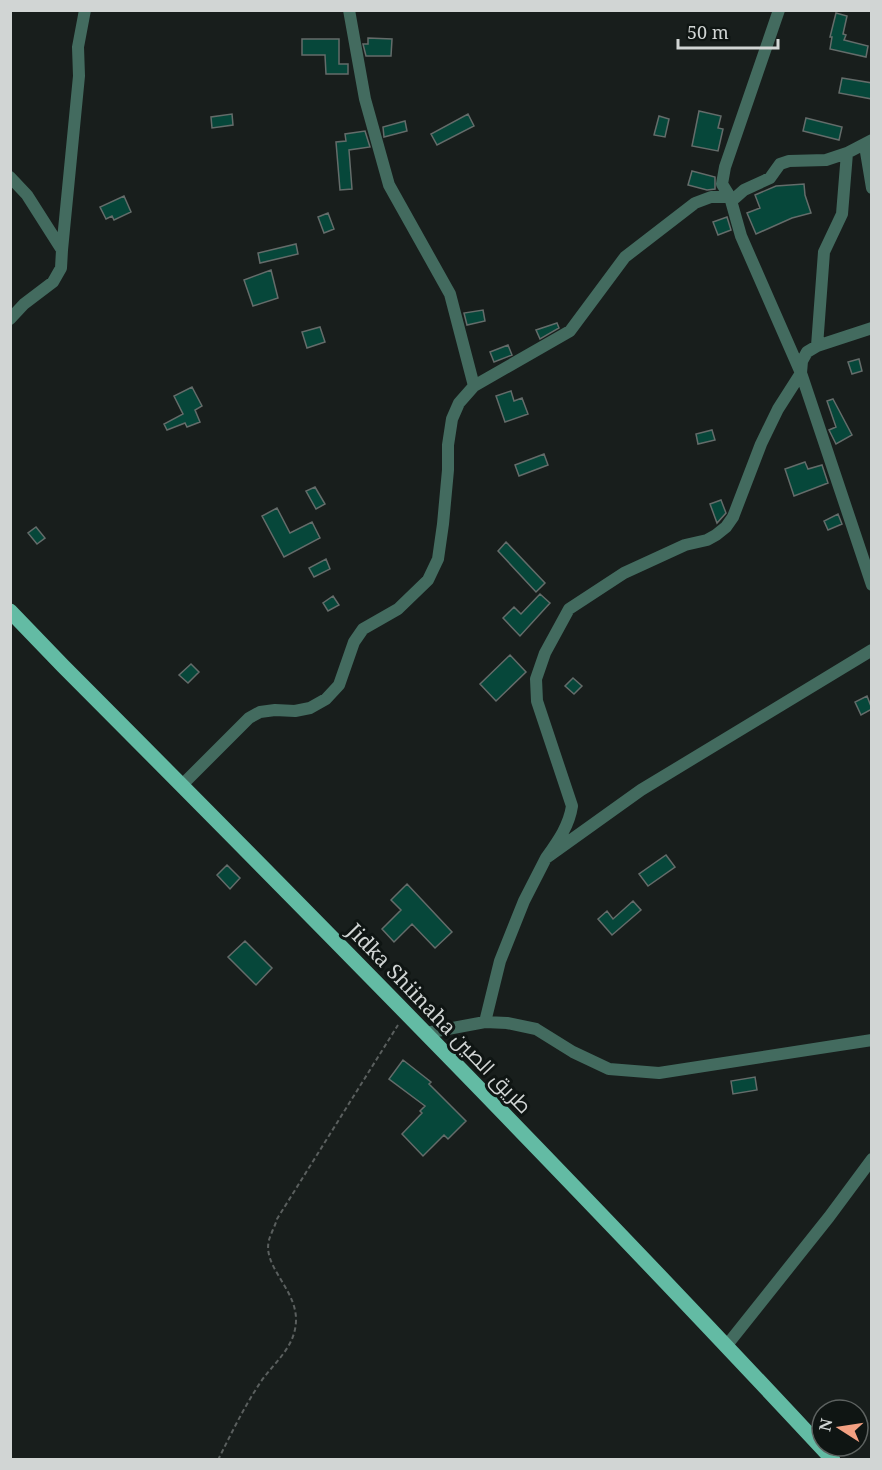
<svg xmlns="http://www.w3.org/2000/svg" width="882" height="1470" viewBox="0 0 882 1470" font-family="'Noto Serif',Cairo,serif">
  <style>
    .building { fill: #06473a; stroke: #646c6a; stroke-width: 1.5 }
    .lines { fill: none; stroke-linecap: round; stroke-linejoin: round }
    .path { stroke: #5a5f5e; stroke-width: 2; stroke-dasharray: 4.5 3; stroke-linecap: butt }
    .minor { stroke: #436b5f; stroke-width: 12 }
    .primary { stroke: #63bba4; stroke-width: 15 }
    .labels { text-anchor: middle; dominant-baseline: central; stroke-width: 6; stroke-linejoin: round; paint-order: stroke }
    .street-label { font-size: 21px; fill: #d1d5d4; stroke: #0f1513 }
  </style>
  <rect width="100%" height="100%" fill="#181e1c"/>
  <path class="building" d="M836 13 847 16 843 34 846 35 844 40 868 46 866 57 830 49 832 37H830Z
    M368 38 392 39 391 56H366L363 44H368Z
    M302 39H339V64H348V74H326L325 55H302Z
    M842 78 872 83V99L839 93Z
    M699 111 721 116 718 128 723 129 718 151 692 146Z
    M232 114 233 125 212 128 211 117Z
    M468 114 474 126 437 145 431 134Z
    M659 116 669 119 665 137 654 135Z
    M806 118 842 127 839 140 803 131Z
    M405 121 407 131 384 137 383 127Z
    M365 131 370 147 349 150 352 189 340 190 336 142 346 141 345 134Z
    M692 171 715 177V189L707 190 688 185Z
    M804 184 805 195 811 213 792 218 756 234 747 213 760 208 755 195 776 186Z
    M124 196 131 212 114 220 112 216 106 219 100 207Z
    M328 213 334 229 324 233 318 217Z
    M727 217 731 230 718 235 713 222Z
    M296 244 298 254 260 263 258 253Z
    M271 270 278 298 253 306 244 280Z
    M483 310 485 321 467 325 464 313Z
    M557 323 559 328 540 339 536 330Z
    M320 327 325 342 307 348 302 332Z
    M508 345 512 355 494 362 490 352Z
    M859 359 862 371 852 374 848 362Z
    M192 387 202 406 195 410 200 422 187 427 185 423 167 430 164 424 183 414 174 396Z
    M511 391 514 401 522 398 528 414 505 422 496 396Z
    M833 399 852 435 836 444 829 430 836 427 827 401Z
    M712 430 715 440 698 444 696 434Z
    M544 454 548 465 519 476 515 465Z
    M805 462 808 469 822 465 828 483 794 496 785 469Z
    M315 487 325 504 316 509 306 491Z
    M721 500 726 513 717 523 710 504Z
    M277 508 290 533 312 522 320 538 284 557 262 516Z
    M838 514 842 524 828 530 824 521Z
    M36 527 45 538 37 544 28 533Z
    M506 542 545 583 536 592 498 551Z
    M326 559 330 569 314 577 309 568Z
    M540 594 550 603 520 636 503 618 514 607 521 614Z
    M333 596 339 605 328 611 323 603Z
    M510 655 526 672 496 701 480 684Z
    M191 664 199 672 188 683 179 675Z
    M573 678 582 686 574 694 565 686Z
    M867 696 872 709 861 715 855 702Z
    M666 855 675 867 648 886 639 874Z
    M227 865 240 878 230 889 217 875Z
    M407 884 452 932 435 948 412 924 394 942 382 929 401 910 391 900Z
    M633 901 641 910 612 935 598 919 607 911 613 919Z
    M245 941 272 968 256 985 228 957Z
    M403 1060 431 1082 429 1084 466 1121 448 1139 444 1135 423 1156 402 1134 422 1113 420 1111 425 1106 389 1079Z
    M755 1077 757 1090 733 1094 731 1081Z"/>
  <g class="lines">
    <path class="path" d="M218 1460C231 1434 244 1407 260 1383 274 1362 295 1348 296 1321 297 1289 262 1267 269 1240 271 1233 275 1226 277 1219L398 1025"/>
    <path class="minor" d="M349 10 365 99 389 185 450 294 474 386
      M779 10 725 167 722 184 730 197 741 236 801 373 872 585
      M865 146 872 188
      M10 177 27 195 62 250 61 268 53 282 24 304 10 319
      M62 250 79 76 78 47 85 10
      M817 346 824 252 842 214 847 153
      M182 785 249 718 260 712 275 710 295 711 310 708 326 699 339 685 354 642 363 629 398 609 428 580 438 559 443 524 448 470V445L452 419 459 403 474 386 570 331 625 257 695 203 711 197H730L735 198 744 190 770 178 780 164 789 161 826 160 847 153 872 140
      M546 858C558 841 569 826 572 806L537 701 536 679 545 653 569 609 624 573 685 545 707 540 716 535 726 527 733 517 761 444 778 409 801 373 802 361 807 352 817 346 872 328
      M485 1022 500 961 524 901 546 858 641 790 872 650
      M426 1033 485 1022 507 1023 536 1029 573 1052 609 1069 659 1073 872 1040
      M727 1345 829 1217 872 1159"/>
    <path class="primary" d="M10 611 63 666C323 927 582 1190 833 1460"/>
  </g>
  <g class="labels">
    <g class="street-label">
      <text transform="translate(440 1018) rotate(46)">Jidka Shiinaha طريق الصين</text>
    </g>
  </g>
  <rect width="882" height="1470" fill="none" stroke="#d1d5d4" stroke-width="24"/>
  <g transform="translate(840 1428) rotate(282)"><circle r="28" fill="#0f1513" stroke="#5d6260" stroke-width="1.5"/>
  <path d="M0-4.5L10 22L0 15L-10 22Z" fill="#f3a082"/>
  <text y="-9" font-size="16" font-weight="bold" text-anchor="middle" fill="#d1d5d4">N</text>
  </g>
  <path d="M678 39v9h100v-9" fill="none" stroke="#d1d5d4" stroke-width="3"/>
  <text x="687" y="39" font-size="18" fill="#d1d5d4" stroke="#0f1513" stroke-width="4.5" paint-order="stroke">50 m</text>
</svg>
